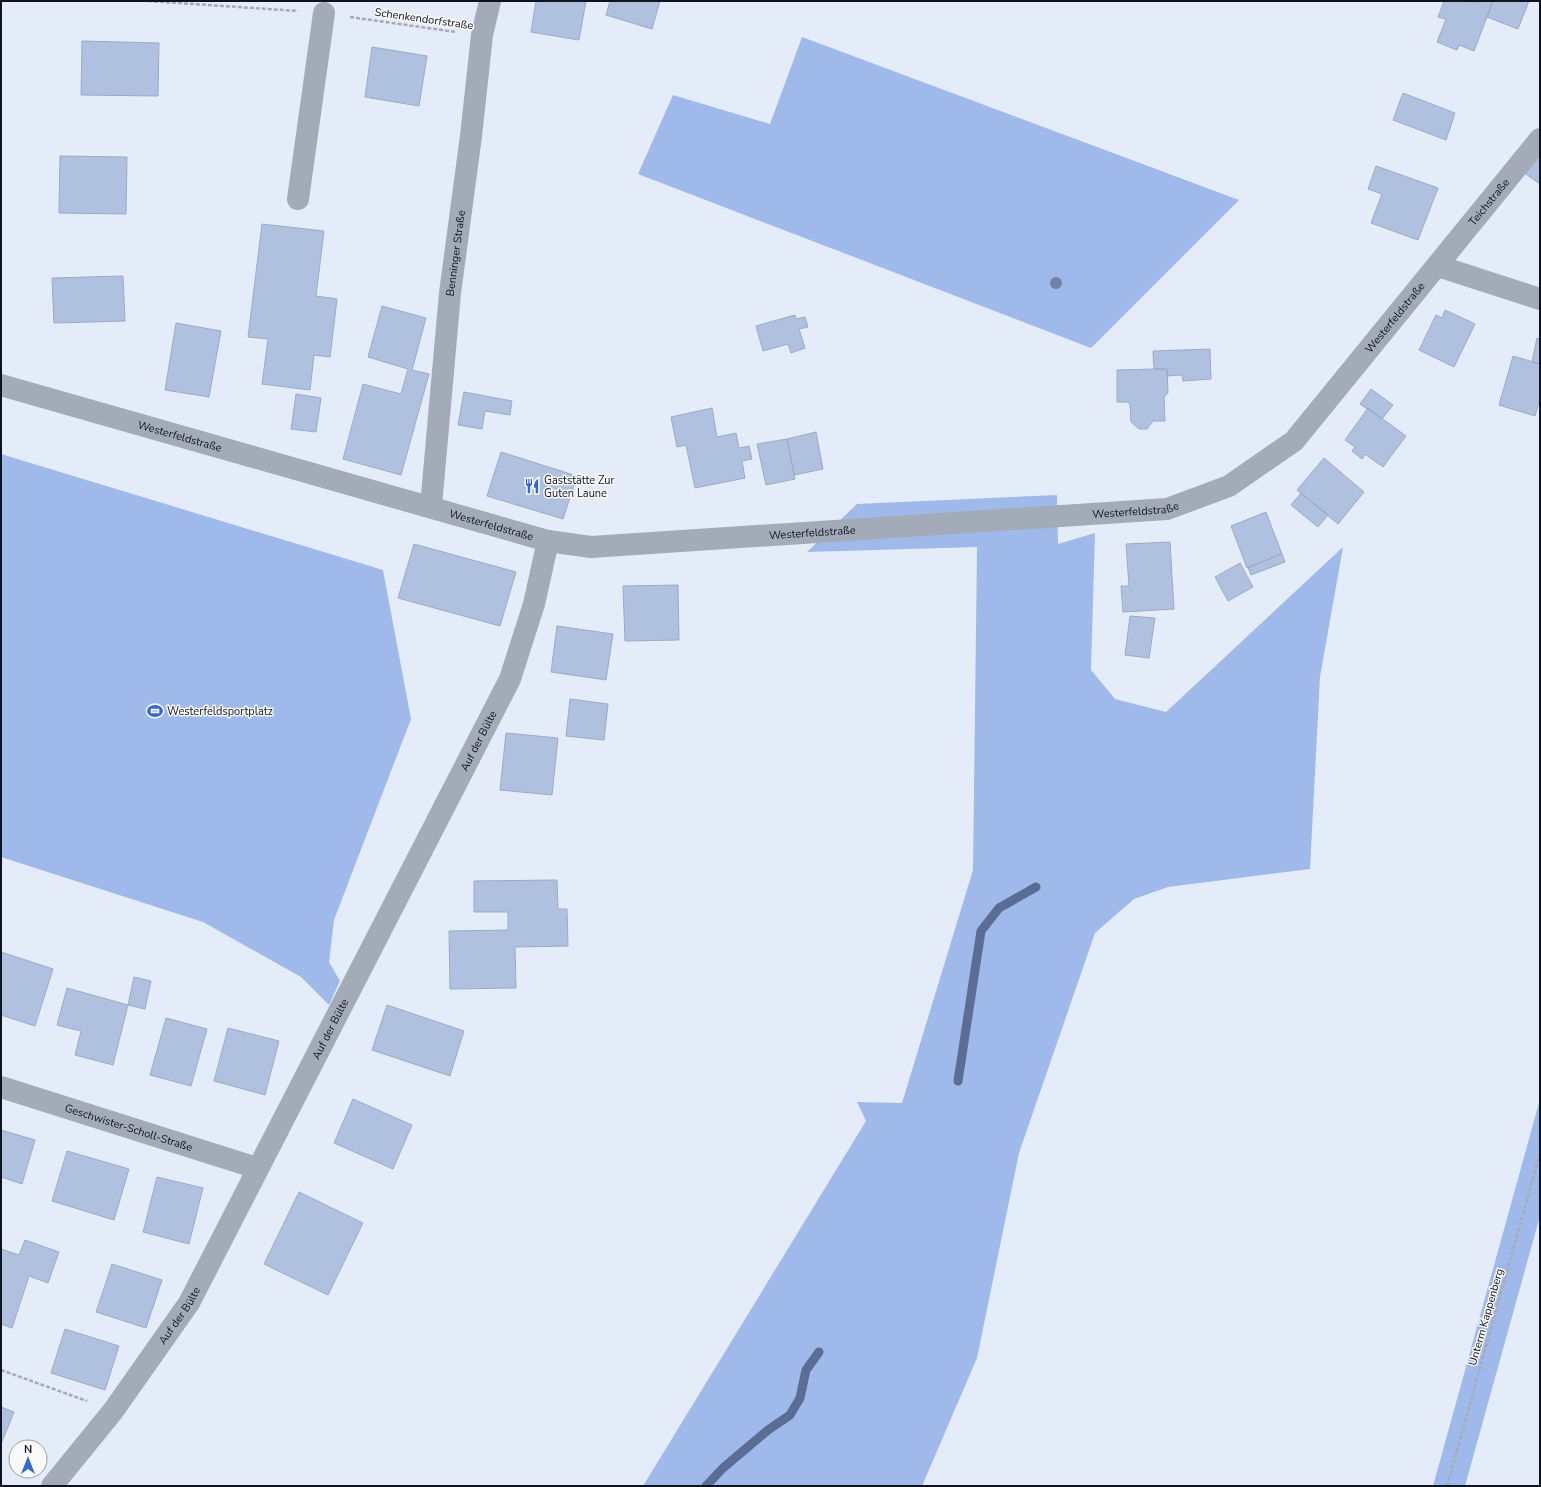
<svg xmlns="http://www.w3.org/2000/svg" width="1541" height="1487" viewBox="0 0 1541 1487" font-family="'Nunito Sans',sans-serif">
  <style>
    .green { fill: #a0b9eb }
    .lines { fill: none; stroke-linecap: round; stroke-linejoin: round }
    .stream { stroke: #5a6e95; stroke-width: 9 }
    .building { fill: #b0c1e0; stroke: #9aaac8 }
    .path { stroke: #a4abb7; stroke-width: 2.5; stroke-dasharray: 4 2; stroke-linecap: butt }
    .minor { stroke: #a3abb9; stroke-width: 22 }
    .tree { fill: #7082a8 }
    .labels { text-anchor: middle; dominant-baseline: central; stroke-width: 3; stroke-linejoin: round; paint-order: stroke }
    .street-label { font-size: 11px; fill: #0e141f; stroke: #f9f9f9 }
    .poi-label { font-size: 11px; fill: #0e141f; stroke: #f9f9f9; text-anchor: start }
  </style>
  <rect width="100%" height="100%" fill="#e5ecf9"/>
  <path class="green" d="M802 37 1239 200 1091 348 638 174 673 95 770 124Z
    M1 454 383 570 411 719 334 920 329 962 340 981 329 1005 301 977 203 922 1 857Z
    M1057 495 1058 544 1095 533 1091 670 1115 699 1166 712 1343 547 1320 677 1310 869 1168 887 1134 899 1095 933 1019 1153 977 1358 922 1486H643L866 1121 857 1102 902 1103 973 870 977 547 807 552 857 504Z
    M1540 1099V1216L1465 1486H1433Z"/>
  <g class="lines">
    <path class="stream" d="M958 1081 981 931 999 908 1036 887
      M706 1486 723 1468 768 1430 790 1415 800 1398 806 1370 819 1352"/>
  </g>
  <path class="building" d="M536 1H586L579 40 531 32Z
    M610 1H660L652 29 606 15Z
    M1444 1 1480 2 1493 1 1474 51 1459 45 1457 50 1437 42 1446 19 1438 17Z
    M1493 1H1529L1518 29 1487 17Z
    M82 41 159 43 158 96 81 95Z
    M372 47 427 56 419 106 365 97Z
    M1403 93 1455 113 1446 140 1393 120Z
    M1540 147V184L1523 172Z
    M60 156 127 157 126 214 59 213Z
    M1376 166 1438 188 1418 240 1371 223 1382 194 1368 189Z
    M262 224 324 231 316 296 337 299 330 357 314 355 310 390 262 384 268 339 248 337Z
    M123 276 125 321 54 323 52 278Z
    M382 306 426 318 412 370 429 374 401 475 343 459 363 384 401 394 408 369 368 357Z
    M1445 310 1475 324 1454 367 1419 350 1436 315 1442 318Z
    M795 315 796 319 805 317 808 327 799 329 805 348 791 353 788 344 763 351 756 326Z
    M176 323 221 331 209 397 165 390Z
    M1537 338 1540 339V364L1532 362Z
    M1210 349 1211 379 1183 381 1182 375 1167 376V369H1154L1153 351Z
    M1513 356 1540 364V399L1535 416 1499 405Z
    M1154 369H1167L1168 393 1164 397 1165 421H1153L1147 429H1139L1131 422 1130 404 1127 402H1117V370Z
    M1371 389 1393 405 1382 419 1360 404Z
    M464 392 512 401 510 415 485 411 482 429 458 425Z
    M296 394 321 398 316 432 291 429Z
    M712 408 717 437 736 433 739 448 749 446 752 459 742 461 745 478 695 488 686 445 677 447 671 417Z
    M1368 408 1406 436 1383 467 1365 454 1362 459 1352 451 1355 447 1345 440Z
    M816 432 823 469 794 475 787 439Z
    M787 439 795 479 766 485 757 444Z
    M501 452 577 476 563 519 487 496Z
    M1324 458 1364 492 1338 524 1297 490Z
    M1301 493 1328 515 1318 527 1291 505Z
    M1266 512 1282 554 1247 568 1231 526Z
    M1170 542 1174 609 1123 612 1121 586H1129L1126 544Z
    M414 544 516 572 500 626 398 598Z
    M1282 554 1285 562 1251 575 1248 567Z
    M1240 563 1253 587 1228 601 1215 577Z
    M678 585 679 640 625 641 623 586Z
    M1130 616 1155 618 1149 658 1125 655Z
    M557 626 613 634 606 680 551 672Z
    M570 699 608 704 604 740 566 736Z
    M506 733 558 738 552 795 500 790Z
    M557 880 558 909H567L568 946 515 947 516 988 450 989 449 931 508 930V912H474V881Z
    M1 952 53 969 35 1026 1 1015Z
    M134 977 151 981 145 1009 128 1005Z
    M67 988 128 1005 113 1065 75 1055 81 1031 57 1025Z
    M387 1005 464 1031 450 1076 372 1050Z
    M166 1018 207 1029 191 1086 150 1075Z
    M228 1028 279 1041 265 1095 214 1081Z
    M353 1099 412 1125 393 1169 334 1143Z
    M1 1130 35 1140 22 1184 1 1177Z
    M67 1151 129 1169 114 1220 52 1201Z
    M157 1177 203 1188 189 1244 143 1232Z
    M299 1192 363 1223 328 1295 264 1264Z
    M25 1240 59 1252 48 1283 29 1276 12 1328 1 1324V1249L19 1255Z
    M112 1264 162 1280 146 1328 96 1312Z
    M65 1329 119 1346 105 1390 51 1373Z
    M1 1407 14 1412 1 1444Z"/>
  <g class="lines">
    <path class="path" d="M148 1 298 11
      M350 17 456 32
      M1 1370 87 1401
      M1447 1486 1540 1153"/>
    <g class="minor">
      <path d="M298 199 324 13"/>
      <path d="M1438 266 1540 299"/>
      <path id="s1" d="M1 385 548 541 591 547 1167 509 1229 486 1294 441 1540 139"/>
      <path id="s2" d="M431 506 450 293 471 136 482 35 490 1"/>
      <path id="s3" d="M1 1087 257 1168"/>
      <path id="s4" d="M52 1486 113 1411 189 1303 510 679 534 604 548 541"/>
    </g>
  </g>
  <circle class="tree" cx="1056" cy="283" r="6"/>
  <defs>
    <symbol id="restaurant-bare" viewBox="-9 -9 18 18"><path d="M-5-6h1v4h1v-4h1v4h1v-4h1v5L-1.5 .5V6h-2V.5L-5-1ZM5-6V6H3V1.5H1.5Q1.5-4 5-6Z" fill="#3568d7" stroke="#f9f9f9" stroke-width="2.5" paint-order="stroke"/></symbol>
    <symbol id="stadium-bare" viewBox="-9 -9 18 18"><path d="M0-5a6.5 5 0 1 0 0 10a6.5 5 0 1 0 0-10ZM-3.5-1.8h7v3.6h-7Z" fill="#3568d7" stroke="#f9f9f9" stroke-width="2.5" paint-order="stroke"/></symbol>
  </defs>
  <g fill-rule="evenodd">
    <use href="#restaurant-bare" x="521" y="475" width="22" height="22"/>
    <use href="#stadium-bare" x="144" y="700" width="22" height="22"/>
  </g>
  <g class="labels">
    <g class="street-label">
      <text transform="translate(424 19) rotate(8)">Schenkendorfstraße</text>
      <text stroke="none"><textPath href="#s1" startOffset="1643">Teichstraße</textPath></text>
      <text stroke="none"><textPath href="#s2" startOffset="254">Benninger Straße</textPath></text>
      <text stroke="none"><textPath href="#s1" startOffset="1494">Westerfeldstraße</textPath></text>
      <text stroke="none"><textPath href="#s1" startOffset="186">Westerfeldstraße</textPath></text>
      <text stroke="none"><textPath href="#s1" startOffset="1158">Westerfeldstraße</textPath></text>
      <text stroke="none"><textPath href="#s1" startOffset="510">Westerfeldstraße</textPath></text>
      <text stroke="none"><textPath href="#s1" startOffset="834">Westerfeldstraße</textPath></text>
      <text stroke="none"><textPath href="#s4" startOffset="861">Auf der Bülte</textPath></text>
      <text stroke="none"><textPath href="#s4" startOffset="537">Auf der Bülte</textPath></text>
      <text stroke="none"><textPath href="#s3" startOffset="134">Geschwister-Scholl-Straße</textPath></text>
      <text stroke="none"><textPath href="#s4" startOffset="213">Auf der Bülte</textPath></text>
      <text transform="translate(1486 1317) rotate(-74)">Unterm Kappenberg</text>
    </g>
    <g class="poi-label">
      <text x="544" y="480">Gaststätte Zur<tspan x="544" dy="13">Guten Laune</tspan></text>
      <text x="167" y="711">Westerfeldsportplatz</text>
    </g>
  </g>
  <rect width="1541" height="1487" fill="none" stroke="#0e141f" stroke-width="4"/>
  <g transform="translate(28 1459)"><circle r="19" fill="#f9f9f9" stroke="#9b9da2"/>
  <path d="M0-3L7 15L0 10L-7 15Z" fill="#3568d7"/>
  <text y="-6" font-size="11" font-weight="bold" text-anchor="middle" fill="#0e141f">N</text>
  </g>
</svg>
